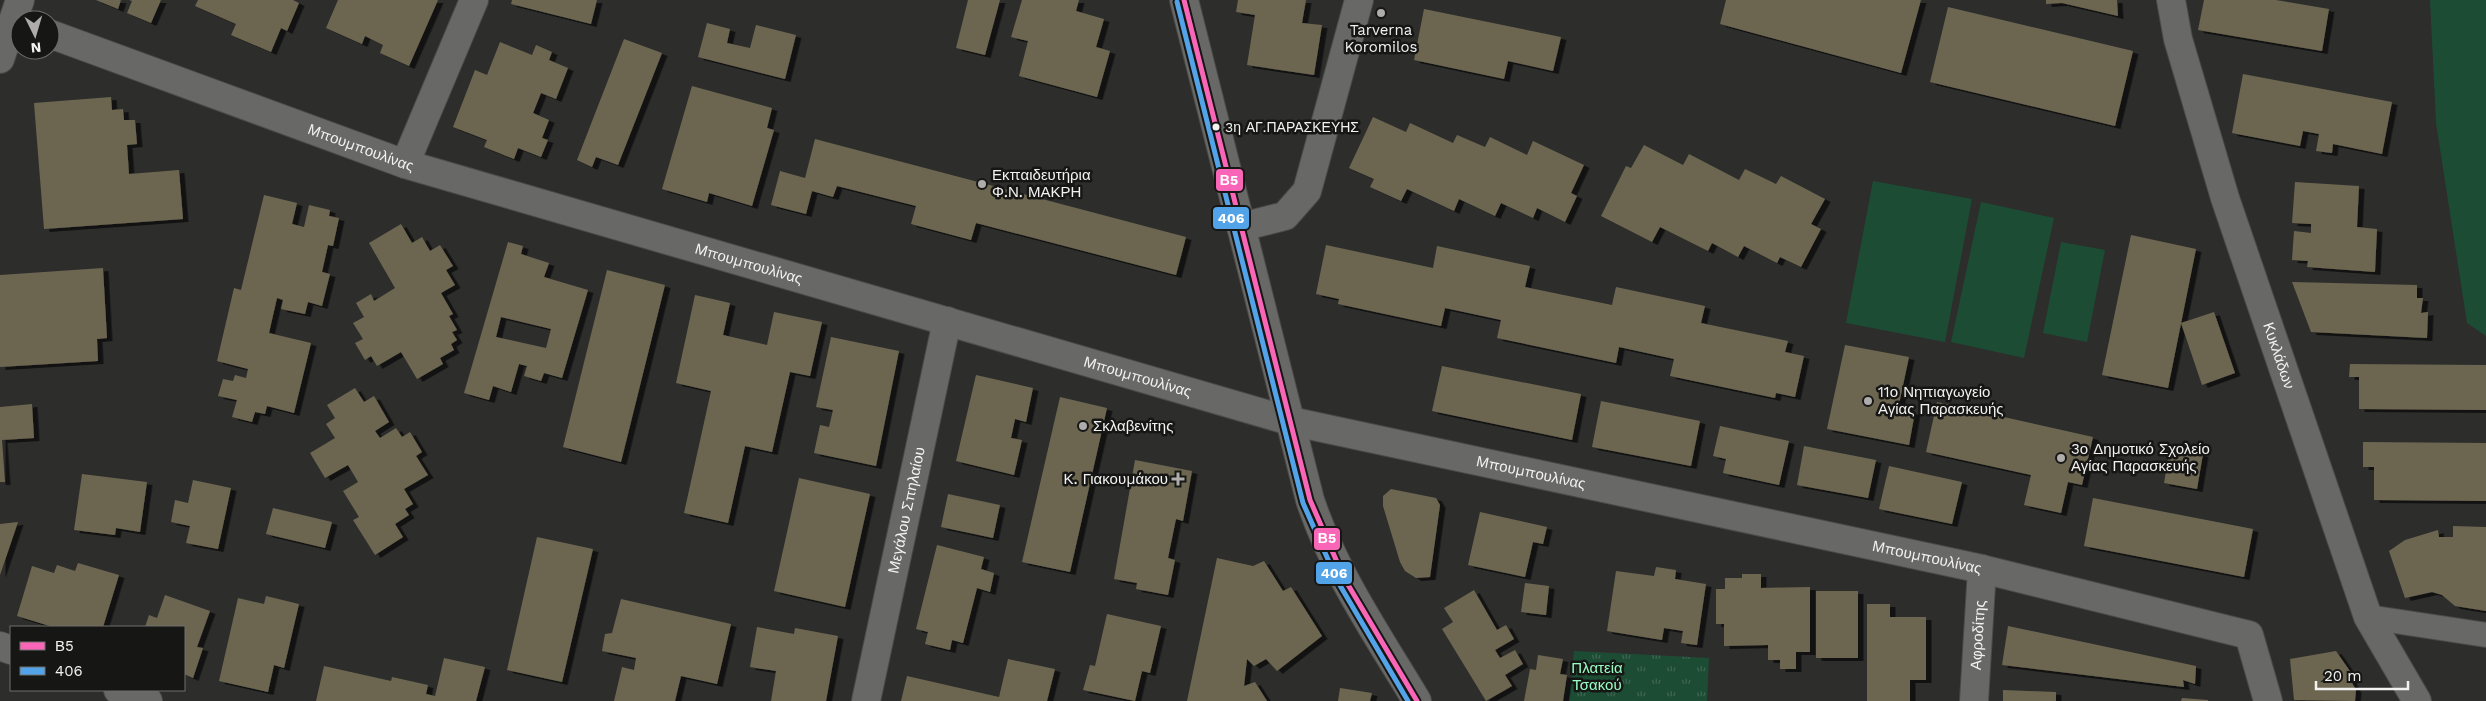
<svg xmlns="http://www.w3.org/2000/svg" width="2486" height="701" viewBox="0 0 2486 701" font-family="'Work Sans',sans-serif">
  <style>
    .grass { fill: #1d4c35 }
    .park { fill: url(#park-tufts) }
    .building { fill: #6c6651; fill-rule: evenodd; filter: url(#shadow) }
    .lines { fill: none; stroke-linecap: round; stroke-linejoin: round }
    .pedestrian-casing { stroke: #4a4a49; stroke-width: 26 }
    .minor-casing { stroke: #4a4a49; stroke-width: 30 }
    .tertiary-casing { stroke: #4a4a49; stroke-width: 30 }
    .pedestrian { stroke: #686867; stroke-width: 24 }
    .minor { stroke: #686867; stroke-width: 28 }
    .tertiary { stroke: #686867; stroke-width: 28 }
    .bus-1-casing { stroke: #161615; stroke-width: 9 }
    .bus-2-casing { stroke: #161615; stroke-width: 9 }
    .bus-1 { stroke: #fa66b7; stroke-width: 5 }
    .bus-2 { stroke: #53a3e8; stroke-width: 5 }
    .poi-dot { fill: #aeadac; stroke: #161615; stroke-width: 2 }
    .bus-dot { fill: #f3f2f1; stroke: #161615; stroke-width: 2 }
    .labels { text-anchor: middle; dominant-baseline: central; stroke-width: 5; stroke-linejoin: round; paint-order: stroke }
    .bus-label { font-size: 14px; fill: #f3f2f1; stroke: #161615; text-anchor: start }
    .poi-label { font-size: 15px; fill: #f3f2f1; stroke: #161615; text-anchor: start }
    .street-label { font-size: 15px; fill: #f3f2f1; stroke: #161615 }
    .park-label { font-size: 15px; fill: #97fdc3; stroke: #161615 }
    .line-badge { stroke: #161615; stroke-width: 2 }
    .badge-label { font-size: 14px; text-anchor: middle; font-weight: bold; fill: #fff }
  </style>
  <defs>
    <pattern id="park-tufts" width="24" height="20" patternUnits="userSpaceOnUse" patternTransform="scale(1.25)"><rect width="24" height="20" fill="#1d4c35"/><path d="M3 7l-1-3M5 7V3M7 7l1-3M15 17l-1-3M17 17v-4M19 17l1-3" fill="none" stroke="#3e6653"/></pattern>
    <filter id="shadow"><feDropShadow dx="5.5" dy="3" stdDeviation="0" flood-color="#0009"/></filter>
  </defs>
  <rect width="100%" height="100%" fill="#2d2d2c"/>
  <path class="grass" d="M2430 0H2486V336L2467 323 2436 123Z
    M1873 181 1972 199 1945 342 1846 323Z
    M1981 202 2054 218 2024 358 1951 342Z
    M2061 242 2105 250 2087 342 2043 333Z"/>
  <path class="park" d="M1574 651 1709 658 1707 701H1569Z"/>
  <path class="building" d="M96 0H121L118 9Z
    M129 0H161L151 23 127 13 132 1Z
    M198 0H293L299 3 287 31 281 28 271 52 231 35 236 24 195 6Z
    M338 0H438L409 66 380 53 383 45 365 36 362 44 326 28Z
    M512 0H597L591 24 511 4Z
    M968 0H1000L985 55 956 48Z
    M1022 0H1079L1076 11 1104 19 1096 47 1110 51 1097 97 1019 76 1028 41 1011 37Z
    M1238 0H1306L1302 23 1322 25 1314 75 1247 65 1255 15 1236 12Z
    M1726 0H1921L1901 73 1720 24Z
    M2046 0H2117L2118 16 2062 3 2046 4Z
    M2204 0H2276L2329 9 2322 51 2198 30Z
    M1948 7 2133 51 2115 126 1930 82Z
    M1424 9 1561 37 1553 71 1508 61 1504 79 1414 60Z
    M707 23 730 29 727 43 750 48 756 25 796 35 785 79 698 57Z
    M624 39 662 53 618 165 596 157 592 167 577 160Z
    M500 42 532 55 536 45 552 52 549 60 568 68 556 99 541 93 533 113 549 120 542 138 548 140 541 157 518 148 514 159 484 147 487 140 453 127 475 70 487 75Z
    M2243 74 2392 102 2382 154 2333 144 2332 153 2316 151 2319 134 2303 131 2300 146 2232 133Z
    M692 86 772 108 767 128 774 130 752 206 709 193 707 202 662 189Z
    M111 97 112 110 123 109 124 120H135L137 144 127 145 129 174 179 170 183 219 44 229 34 103Z
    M1373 117 1406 132 1410 123 1453 143 1457 135 1485 147 1490 137 1527 155 1533 141 1584 165 1571 193 1577 196 1565 222 1537 208 1533 218 1501 203 1495 216 1459 199 1454 211 1407 189 1401 201 1370 187 1374 179 1349 168Z
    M815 139 1186 237 1176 275 976 223 971 240 911 224 916 206 837 186 833 197 812 191 806 214 771 205 780 171 805 178Z
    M1644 145 1683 165 1689 154 1739 180 1745 169 1776 184 1781 176 1825 199 1811 224 1821 229 1801 267 1780 257 1777 263 1744 246 1738 257 1712 243 1708 251 1660 227 1652 242 1601 216 1626 166 1631 168Z
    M2295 182 2359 186 2357 227 2377 229 2375 272 2307 267 2308 261 2292 260 2294 231 2311 233V224L2292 223Z
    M264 195 297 203 292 224 304 227 309 205 330 210 329 216 339 218 333 246 328 245 322 272 330 274 322 306 308 302 305 314 281 309 283 300 277 298 269 333 311 343 294 413 267 406 265 414 255 412 252 422 232 417 237 400 218 396 223 379 233 381 235 375 246 378 248 369 217 361 234 288 241 290Z
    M401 224 412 243 422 237 430 251 440 245 453 266 446 270 455 285 441 293 453 314 449 316 457 330 452 332 457 340 451 344 454 350 440 358 443 364 417 379 401 352 377 366 371 356 365 360 355 343 363 339 353 323 364 317 356 303 371 294 374 301 395 288 369 243Z
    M2131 235 2196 249 2168 388 2102 375Z
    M508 242 523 246 521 254 549 263 544 277 588 290 562 378 544 373 541 381 524 376 527 366 519 364 511 392 493 386 489 400 464 393ZM501 317 551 329 546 348 496 337Z
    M1326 245 1433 268 1437 246 1530 266 1525 287 1612 305 1616 287 1705 306 1701 323 1788 341 1785 352 1804 356 1795 397 1776 393 1775 398 1670 376 1674 359 1619 347 1616 363 1497 338 1501 320 1445 308 1441 326 1338 304 1339 299 1316 294Z
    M103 268 107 338 97 339 98 361 0 367V275Z
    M607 270 665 285 621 462 563 447Z
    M2292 282 2417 285V298H2423L2421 313 2428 312 2427 338 2311 332Z
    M695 295 730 303 723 335 767 345 774 312 822 322 810 376 790 372 772 452 745 446 728 523 684 513 711 391 676 383Z
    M2214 312 2235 373 2202 385 2181 323Z
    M831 337 899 351 876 466 814 453 820 425 829 427 833 410 816 407Z
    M1845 345 1909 357 1898 409 1915 412 1909 445 1827 429Z
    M2350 364 2486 365V410L2359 409V377H2349Z
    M1442 366 1581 394 1572 440 1432 411Z
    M976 375 1033 388 1026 422 1015 419 1011 438 1022 440 1014 475 956 461Z
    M355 388 364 402 374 396 389 422 375 431 380 438 396 428 402 437 410 432 422 452 416 456 428 475 404 489 413 504 405 509 409 515 395 524 403 537 375 555 353 520 359 517 343 491 358 482 348 465 325 478 310 453 335 438 326 424 335 418 327 405Z
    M1060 397 1107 408 1070 572 1022 562Z
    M1601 401 1700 421 1691 466 1592 447Z
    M1937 402 2093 437 2082 485 2068 482 2061 513 2024 505 2031 475 1926 452Z
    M32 404 34 438 2 440 5 482H0V407Z
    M1720 426 1789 441 1779 485 1723 473 1726 459 1713 456Z
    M2363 442 2486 443V501L2374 500V467H2363Z
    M1804 446 1876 460 1868 498 1797 485Z
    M2170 448 2203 454 2197 489 2164 483Z
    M1135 460 1192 471 1183 521 1176 519 1168 558 1175 560 1168 595 1136 589 1137 583 1114 579Z
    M1889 466 1962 482 1952 524 1879 509Z
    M82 474 147 482 140 532 116 528 115 535 74 530Z
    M799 478 870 494 845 607 774 591Z
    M193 480 231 488 218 549 186 543 190 526 171 522 175 500 188 503Z
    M1391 489 1436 498 1440 505 1430 577 1416 578 1405 571 1400 562 1383 506V496Z
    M948 494 1000 505 993 538 941 527Z
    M2093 498 2253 529 2244 577 2084 546Z
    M273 508 332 522 325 548 266 534Z
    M1480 512 1547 527 1543 544 1533 542 1525 577 1468 565Z
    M18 522 0 575V524Z
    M2453 526 2486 527V611L2455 606 2442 595 2432 592 2405 598 2389 551 2405 540 2438 530 2439 537H2453Z
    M537 537 593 549 562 682 507 670Z
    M937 545 984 557 981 569 994 573 990 592 977 588 963 643 952 640 950 650 925 644 928 632 916 629Z
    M1217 558 1253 566 1264 561 1283 591 1291 587 1322 636 1277 671 1266 659 1254 666 1247 659 1244 686 1255 682 1267 701H1187Z
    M78 563 119 575 103 627H53L17 616 32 566 54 573 57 565 75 571Z
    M1656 567 1676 570 1675 579 1706 584 1697 645 1681 643 1683 631 1664 628 1662 640 1607 631 1616 571 1654 576Z
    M1742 574H1761V588L1810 587V652H1796V669H1780V660H1768V645L1724 646V624H1716V589H1725V578H1742Z
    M1525 583 1549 586 1546 615 1521 612Z
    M1474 590 1497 630 1506 625 1514 639 1495 650 1500 658 1515 650 1523 664 1505 675 1512 686 1486 701 1442 629 1453 622 1444 608Z
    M1816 591H1858V658H1816Z
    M165 595 210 611 197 647 203 648 193 678 184 674V627H145L149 615 157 618Z
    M266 596 299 604 284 668 274 665 268 692 219 681 238 598 264 604Z
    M621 599 731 624 717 684 681 676 675 701H614L622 667 634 670 636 658 602 651 605 634 612 633Z
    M1867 604H1890V617H1926V680H1910V701H1867Z
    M1107 614 1161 626 1150 673 1142 671 1135 701 1083 690 1090 665 1095 666Z
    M2008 626 2196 666 2195 684 2183 680 2184 687 2002 665Z
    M757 627 794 634 795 628 838 636 826 701H771L776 671 750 667Z
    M2336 651 2354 677 2351 681 2356 690 2355 701 2294 700 2290 659Z
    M1538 655 1563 659 1560 674 1567 675 1563 701H1524L1530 669 1536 670Z
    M444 658 485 667 476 701H316L324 666 391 681 392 677 428 685 426 694 435 696Z
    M1008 659 1055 669 1047 701H901L907 676 999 697Z
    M1340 688 1372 693 1370 701H1338Z
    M2003 690 2056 692V701H2003Z
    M2182 698 2208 700V701H2181Z"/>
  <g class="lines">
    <defs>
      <path id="pedestrian" d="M2368 617 2486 635"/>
      <g id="minor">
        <path id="s1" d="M2171 0 2178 39 2225 198 2368 617 2417 701"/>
        <path id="s2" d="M50 34 405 164 1290 421 1982 569 2249 635 2268 701"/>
        <path d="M405 164 474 0"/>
        <path d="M1241 227 1285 216 1307 191 1359 0"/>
        <path d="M0 646 11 650"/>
        <path d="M118 690 148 701"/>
        <path id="s3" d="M866 701 947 321"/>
        <path id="s4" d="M1974 701 1982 569"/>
      </g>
      <path id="tertiary" d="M1184 0 1310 500C1334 572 1378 636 1417 701
        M0 59 20 0"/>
    </defs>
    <use href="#pedestrian" class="pedestrian-casing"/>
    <use href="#minor" class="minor-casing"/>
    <use href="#tertiary" class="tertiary-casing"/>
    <use href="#pedestrian" class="pedestrian"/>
    <use href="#minor" class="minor"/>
    <use href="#tertiary" class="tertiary"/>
    <defs>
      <path id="bus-1" d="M1184 0 1310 500 1344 578 1417 701"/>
      <path id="bus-2" d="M1177 2 1303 503 1338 582 1408 701"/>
    </defs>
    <use href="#bus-1" class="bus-1-casing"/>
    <use href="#bus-2" class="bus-2-casing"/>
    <use href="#bus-1" class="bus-1"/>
    <use href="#bus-2" class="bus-2"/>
  </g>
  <g class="poi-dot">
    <circle cx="1381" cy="13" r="5"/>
    <circle cx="982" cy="184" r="5"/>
    <circle cx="1868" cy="401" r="5"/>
    <circle cx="1083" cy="426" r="5"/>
    <circle cx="2061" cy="458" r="5"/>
    <path d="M1175.5 471.5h5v5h5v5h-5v5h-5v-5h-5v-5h5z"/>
  </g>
  <circle class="bus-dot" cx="1216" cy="127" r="4.5"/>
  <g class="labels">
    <g class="bus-label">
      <text x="1225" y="127">3η ΑΓ.ΠΑΡΑΣΚΕΥΗΣ</text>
    </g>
    <g class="poi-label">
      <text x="1381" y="30" text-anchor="middle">Tarverna<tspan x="1381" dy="17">Koromilos</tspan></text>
      <text x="992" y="175">Εκπαιδευτήρια<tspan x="992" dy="17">Φ.Ν. ΜΑΚΡΗ</tspan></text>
      <text x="1878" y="392">11ο Νηπιαγωγείο<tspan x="1878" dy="17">Αγίας Παρασκευής</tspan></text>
      <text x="1093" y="426">Σκλαβενίτης</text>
      <text x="2071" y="449">3ο Δημοτικό Σχολείο<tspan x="2071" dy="17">Αγίας Παρασκευής</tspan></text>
      <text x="1168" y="479" text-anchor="end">Κ. Γιακουμάκου</text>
    </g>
    <g class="street-label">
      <text stroke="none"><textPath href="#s2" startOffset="331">Μπουμπουλίνας</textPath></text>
      <text stroke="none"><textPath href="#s2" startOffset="736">Μπουμπουλίνας</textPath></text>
      <text stroke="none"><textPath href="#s1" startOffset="372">Κυκλάδων</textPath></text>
      <text stroke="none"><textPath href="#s2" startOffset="1141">Μπουμπουλίνας</textPath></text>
      <text stroke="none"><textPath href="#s2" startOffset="1546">Μπουμπουλίνας</textPath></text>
      <text stroke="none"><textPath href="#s3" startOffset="195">Μεγάλου Σπηλαίου</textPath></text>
      <text stroke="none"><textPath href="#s2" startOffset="1951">Μπουμπουλίνας</textPath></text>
      <text stroke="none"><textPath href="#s4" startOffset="66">Αφροδίτης</textPath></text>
    </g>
    <g class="park-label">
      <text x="1597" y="668">Πλατεία<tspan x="1597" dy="17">Τσακού</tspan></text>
    </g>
  </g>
  <g class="line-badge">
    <rect x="1215" y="168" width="29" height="24" rx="5" fill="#fa66b7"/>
    <rect x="1212" y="206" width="38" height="24" rx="5" fill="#53a3e8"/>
    <rect x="1313" y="527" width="28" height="24" rx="5" fill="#fa66b7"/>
    <rect x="1315" y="561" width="38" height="24" rx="5" fill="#53a3e8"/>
  </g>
  <g class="badge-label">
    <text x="1229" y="185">Β5</text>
    <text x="1231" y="223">406</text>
    <text x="1327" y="543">Β5</text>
    <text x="1334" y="578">406</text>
  </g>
  <rect x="10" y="626" width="175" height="65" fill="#161615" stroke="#6e6e6d"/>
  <rect x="20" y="642" width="25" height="8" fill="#fa66b7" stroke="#6e6e6d"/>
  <text x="55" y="651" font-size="15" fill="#f3f2f1">Β5</text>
  <rect x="20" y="667" width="25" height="8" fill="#53a3e8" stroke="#6e6e6d"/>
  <text x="55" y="676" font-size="15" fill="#f3f2f1">406</text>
  <g transform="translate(35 35) rotate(175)"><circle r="24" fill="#161615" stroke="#6e6e6d"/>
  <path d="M0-4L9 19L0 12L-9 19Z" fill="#aeadac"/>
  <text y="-8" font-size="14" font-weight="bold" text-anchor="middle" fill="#f3f2f1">N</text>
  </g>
  <path d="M2316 681v8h92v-8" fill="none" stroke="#f3f2f1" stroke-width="2.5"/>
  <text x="2324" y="681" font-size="15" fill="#f3f2f1" stroke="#161615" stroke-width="4" paint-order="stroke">20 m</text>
</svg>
